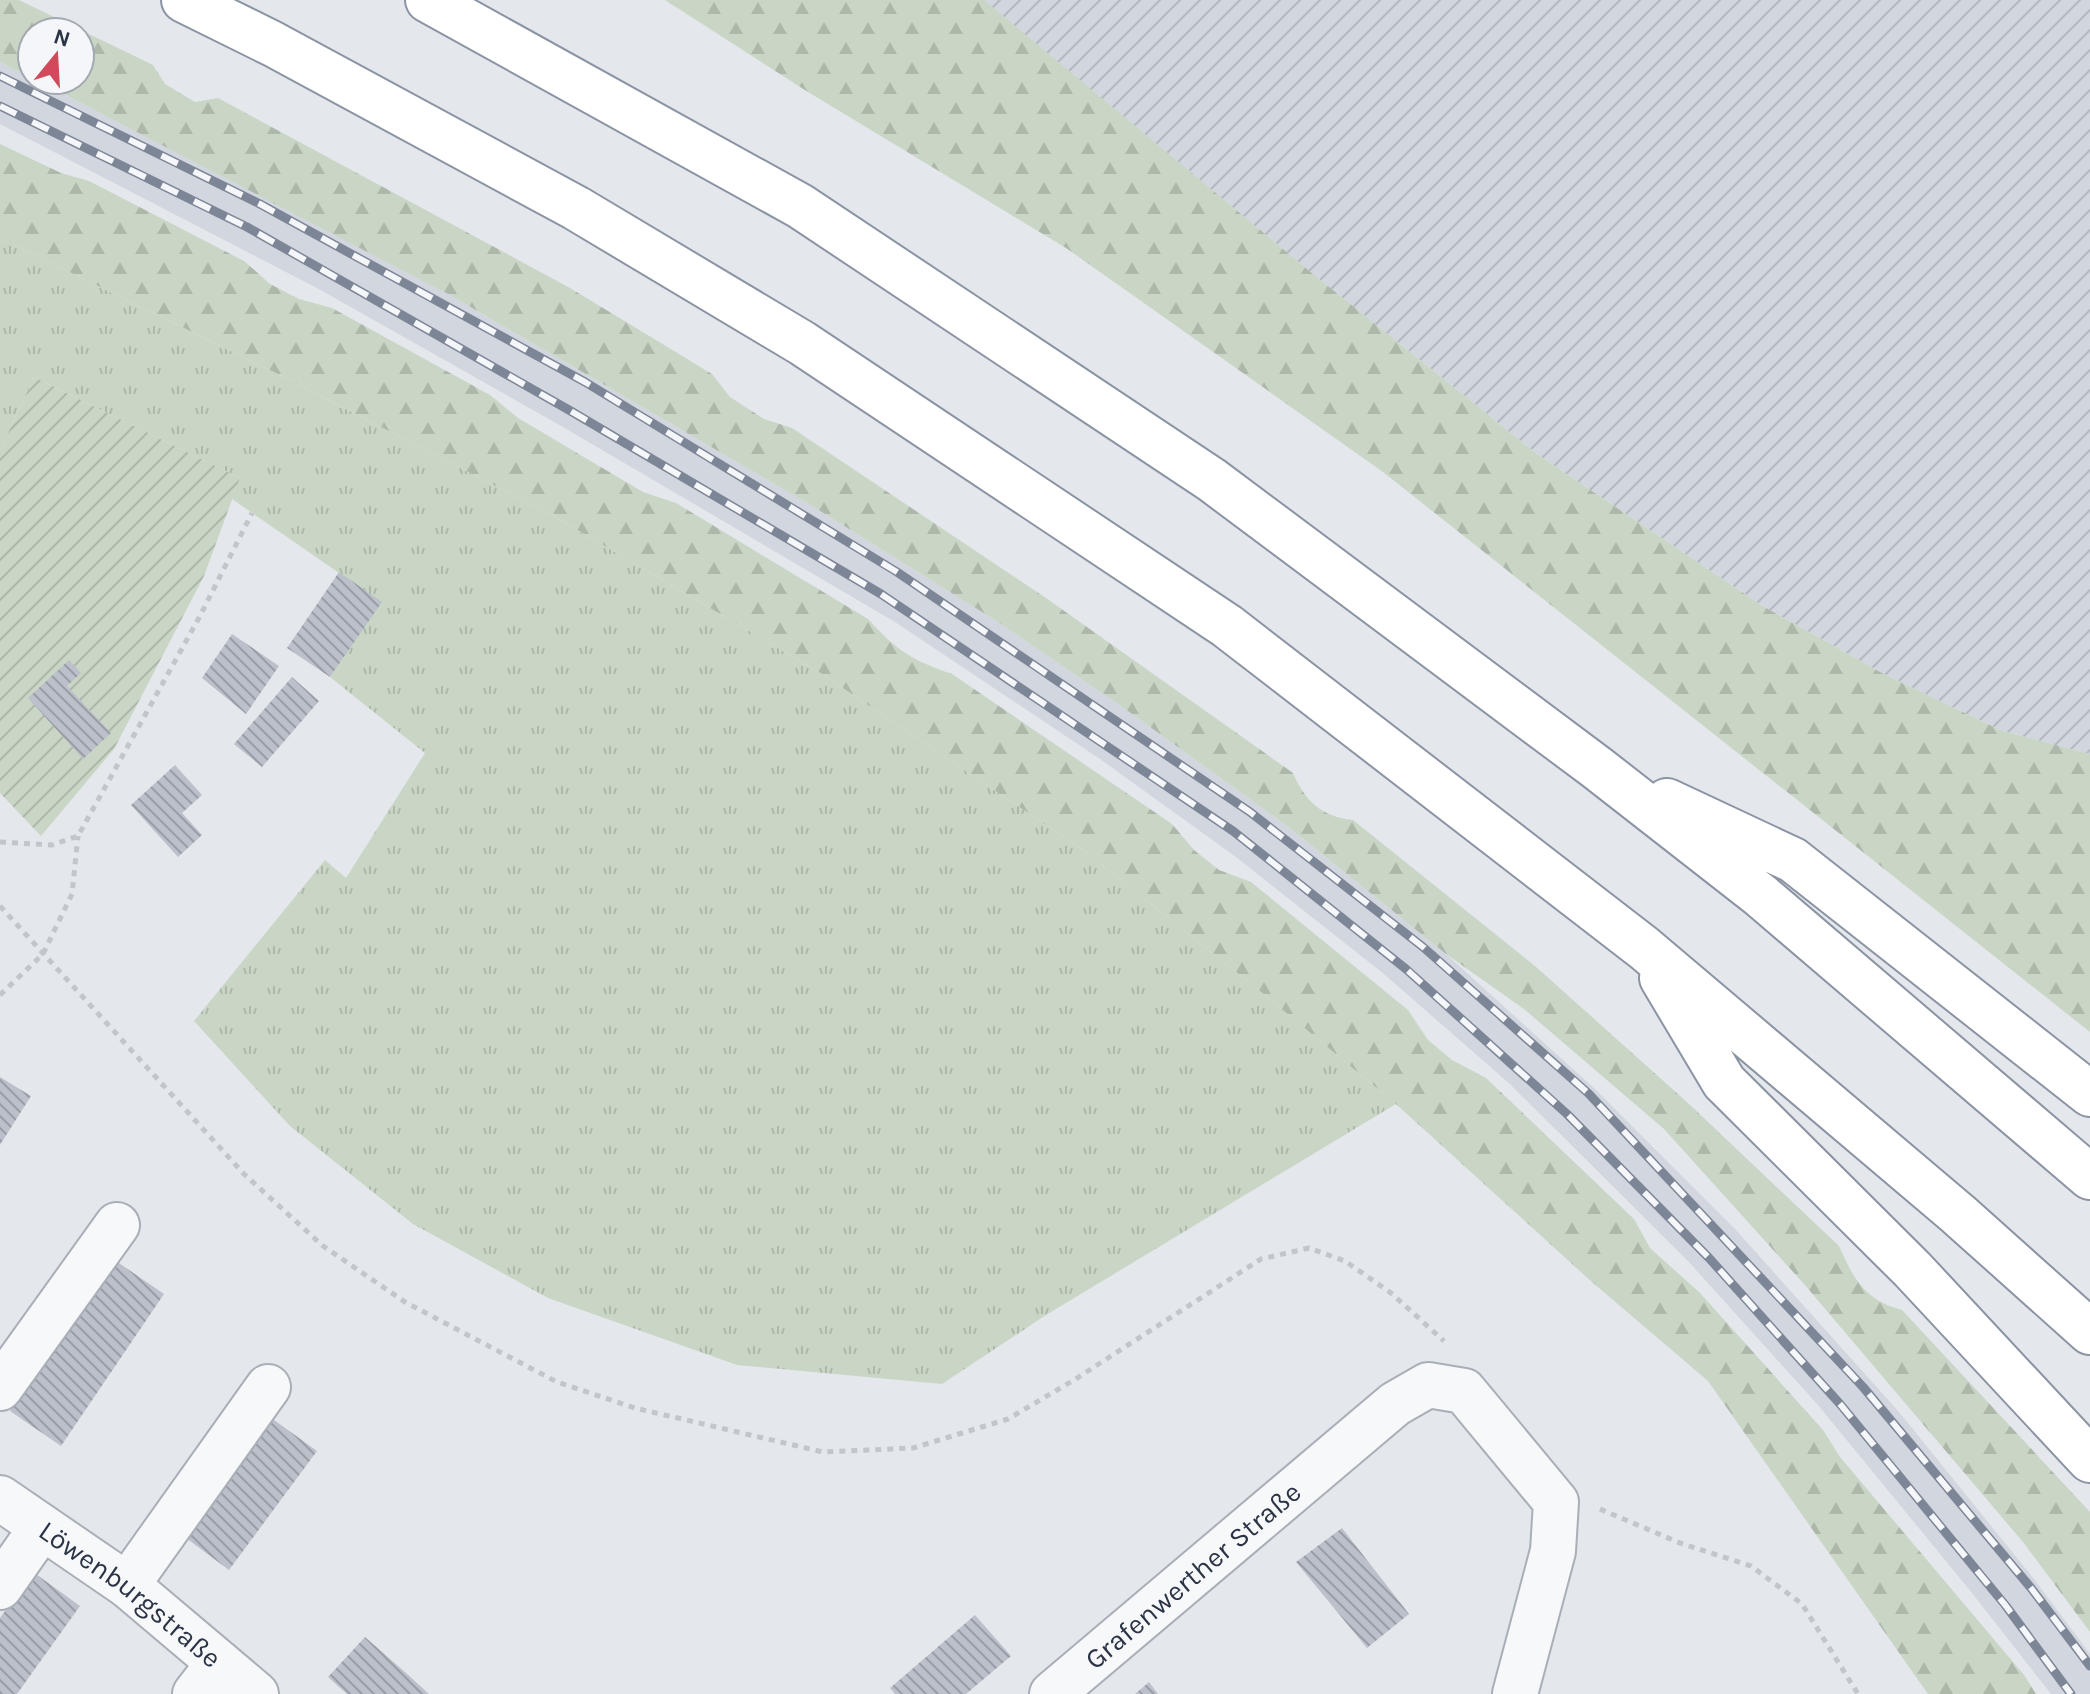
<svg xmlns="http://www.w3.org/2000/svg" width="2090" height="1694" viewBox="0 0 2090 1694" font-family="Karla,sans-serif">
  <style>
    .built { fill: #d2d6de }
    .industrial { fill: url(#industrial-furrows) }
    .grass { fill: url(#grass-tufts) }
    .forest { fill: url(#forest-firs) }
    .garden { fill: url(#garden-furrows) }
    .building { fill: url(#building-back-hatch) }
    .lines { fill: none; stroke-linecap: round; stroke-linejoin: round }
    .minor-casing { stroke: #a9aeb7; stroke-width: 48 }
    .highway-casing { stroke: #8b94a3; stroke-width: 48 }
    .path { stroke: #c2c5cb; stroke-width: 5; stroke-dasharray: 6 6; stroke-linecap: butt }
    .minor { stroke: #f7f8fa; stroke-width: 44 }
    .highway { stroke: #fff; stroke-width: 44 }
    .rail-casing { stroke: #7d8696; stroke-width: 9 }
    .rail { stroke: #f4f6f9; stroke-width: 6; stroke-dasharray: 18; stroke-linecap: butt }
    .labels { text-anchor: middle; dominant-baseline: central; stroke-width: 8; stroke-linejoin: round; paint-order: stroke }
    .street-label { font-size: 28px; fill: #2b3445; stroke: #f4f6f9 }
  </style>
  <defs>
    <pattern id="industrial-furrows" width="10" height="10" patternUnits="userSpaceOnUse" patternTransform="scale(2)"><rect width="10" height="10" fill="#d2d6de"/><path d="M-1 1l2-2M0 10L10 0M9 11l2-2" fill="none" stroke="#b4b8c0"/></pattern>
    <pattern id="grass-tufts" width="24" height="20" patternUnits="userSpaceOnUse" patternTransform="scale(2)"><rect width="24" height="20" fill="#c9d6c5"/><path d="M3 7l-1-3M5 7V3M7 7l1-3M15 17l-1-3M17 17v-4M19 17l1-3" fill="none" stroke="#adb8ab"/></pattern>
    <pattern id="forest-firs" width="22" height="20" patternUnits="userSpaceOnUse" patternTransform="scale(2)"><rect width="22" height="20" fill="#c9d6c5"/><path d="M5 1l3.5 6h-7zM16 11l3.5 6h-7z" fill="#adb8ab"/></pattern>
    <pattern id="garden-furrows" width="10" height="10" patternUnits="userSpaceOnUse" patternTransform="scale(2)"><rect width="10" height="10" fill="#c9d6c5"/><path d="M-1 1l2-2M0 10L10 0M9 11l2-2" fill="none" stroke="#adb8ab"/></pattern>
    <pattern id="building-back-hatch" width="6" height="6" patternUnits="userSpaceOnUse" patternTransform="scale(2)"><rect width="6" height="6" fill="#bbc0ca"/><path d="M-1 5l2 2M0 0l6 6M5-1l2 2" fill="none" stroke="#989da6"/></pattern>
  </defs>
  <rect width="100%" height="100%" fill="#e4e7ec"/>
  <path class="built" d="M0 62 239 183 450 295 809 504 998 622 1121 706 1286 825 1446 954 1595 1089 1736 1230 1899 1412 2034 1579 2090 1654V1694H2051L1972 1593 1818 1405 1688 1261 1511 1085 1384 974 1236 857 1100 759 895 622 563 427 317 288 0 124Z"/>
  <path class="industrial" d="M983 0H2090V754L2002 731 1880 672 1761 605 1537 454 1313 274Z"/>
  <path class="grass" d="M0 238 278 374 552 515 822 674 1083 850 1261 992 1396 1104 1046 1315 942 1384 737 1365 548 1298 413 1224 290 1126 194 1021 325 860 346 878 425 753 330 677 381 602 232 499 240 478 34 377 0 450Z"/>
  <path class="forest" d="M0 0H19L153 65 165 84 195 102 218 98 570 288 712 374 730 397 764 419 792 428 1046 598 1293 773C1305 801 1322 817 1353 820L1535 966 1688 1103 1839 1246C1854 1280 1865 1300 1902 1310L2090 1512V1632L2023 1542 1804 1284 1664 1129 1524 1009 1446 954 1286 825 1121 706 998 622 809 504 450 295 37 80H80V32H32V78L0 62Z
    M665 0H984L1313 274 1537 454 1761 605 1880 672 2002 731 2090 754V1032L1383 472 1066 248 808 92Z
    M0 144 61 173 89 181 244 261 270 284 299 299 332 308 490 395 518 418 643 492 676 503 868 619C897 651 912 660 952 674L1172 824 1194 850 1219 870 1251 882 1408 1010 1428 1040 1452 1060 1486 1078 1634 1219 1650 1248 1700 1293 1823 1430 1840 1457 2024 1675 2036 1694H1928L1708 1381 1592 1282 1396 1104 1261 992 1083 850 822 674 552 515 278 374 0 238Z"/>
  <path class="garden" d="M34 377 240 478 204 576 114 749 41 836 0 793V450Z"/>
  <path class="building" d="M339 572 382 602 330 677 287 648Z
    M232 634 279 666 246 714 202 678Z
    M69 660 81 673 67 686 111 733 83 759 28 698Z
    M292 677 319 701 262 767 234 744Z
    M175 765 202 795 182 813 202 835 178 857 131 805Z
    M0 1077 31 1096 0 1145Z
    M113 1259 164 1294 61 1446 10 1411Z
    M270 1417 317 1451 229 1570 182 1535Z
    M1342 1528 1409 1614 1367 1648 1296 1562Z
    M33 1572 80 1606 17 1694H0V1618Z
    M975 1615 1011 1656 966 1694H895L890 1688Z
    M365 1637 406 1673 429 1694H347L328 1677Z
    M1149 1682 1158 1694H1135Z"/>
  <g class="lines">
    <defs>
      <g id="minor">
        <path d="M0 1388 117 1225"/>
        <path id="s1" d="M0 1498 127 1585 256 1694"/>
        <path d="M127 1585 268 1387"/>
        <path d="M0 1587 42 1527"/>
        <path d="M195 1694 219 1663"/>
        <path id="s2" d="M1052 1694 1395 1404 1428 1385 1464 1391 1556 1502 1553 1551 1515 1694"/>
      </g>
      <path id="highway" d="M184 0 273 44 576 208 802 343 1227 626 1644 948 1958 1214 2090 1332
        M428 0 800 206 1212 480 1596 767 1760 895 2090 1177
        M1667 801 1793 860 2090 1094
        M1662 978 1724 1082 1912 1269 2090 1460"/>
    </defs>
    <use href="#minor" class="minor-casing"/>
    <use href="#highway" class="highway-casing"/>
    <path class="path" d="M0 842 52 845 78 836 200 616 252 513
      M0 906 244 1174 323 1246 405 1302 557 1382 635 1408 823 1452 913 1448 1008 1419 1074 1380 1261 1259 1309 1248 1345 1261 1391 1293 1444 1341
      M0 995 43 954 72 894 78 836
      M1600 1509 1680 1543 1751 1566 1802 1604 1858 1694"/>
    <use href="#minor" class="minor"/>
    <use href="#highway" class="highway"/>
    <defs>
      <path id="rail" d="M0 76 260 204 585 382 897 572 1250 812 1423 947 1588 1093 1863 1387 2031 1588 2090 1666
        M0 106 247 227 569 410 881 594 1233 831 1406 969 1567 1114 1709 1258 1840 1404 2006 1606 2071 1694"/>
    </defs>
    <use href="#rail" class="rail-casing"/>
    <use href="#rail" class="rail"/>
  </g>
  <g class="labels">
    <g class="street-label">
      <text stroke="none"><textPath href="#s2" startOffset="184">Grafenwerther Straße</textPath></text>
      <text stroke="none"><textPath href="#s1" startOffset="162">Löwenburgstraße</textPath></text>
    </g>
  </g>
  <g transform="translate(56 56) rotate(18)"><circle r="38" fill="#f4f6f9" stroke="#a4a8b1" stroke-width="2"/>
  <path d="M0-6L14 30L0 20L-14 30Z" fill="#d1495b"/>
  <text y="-12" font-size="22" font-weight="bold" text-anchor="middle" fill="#2b3445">N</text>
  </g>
</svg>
